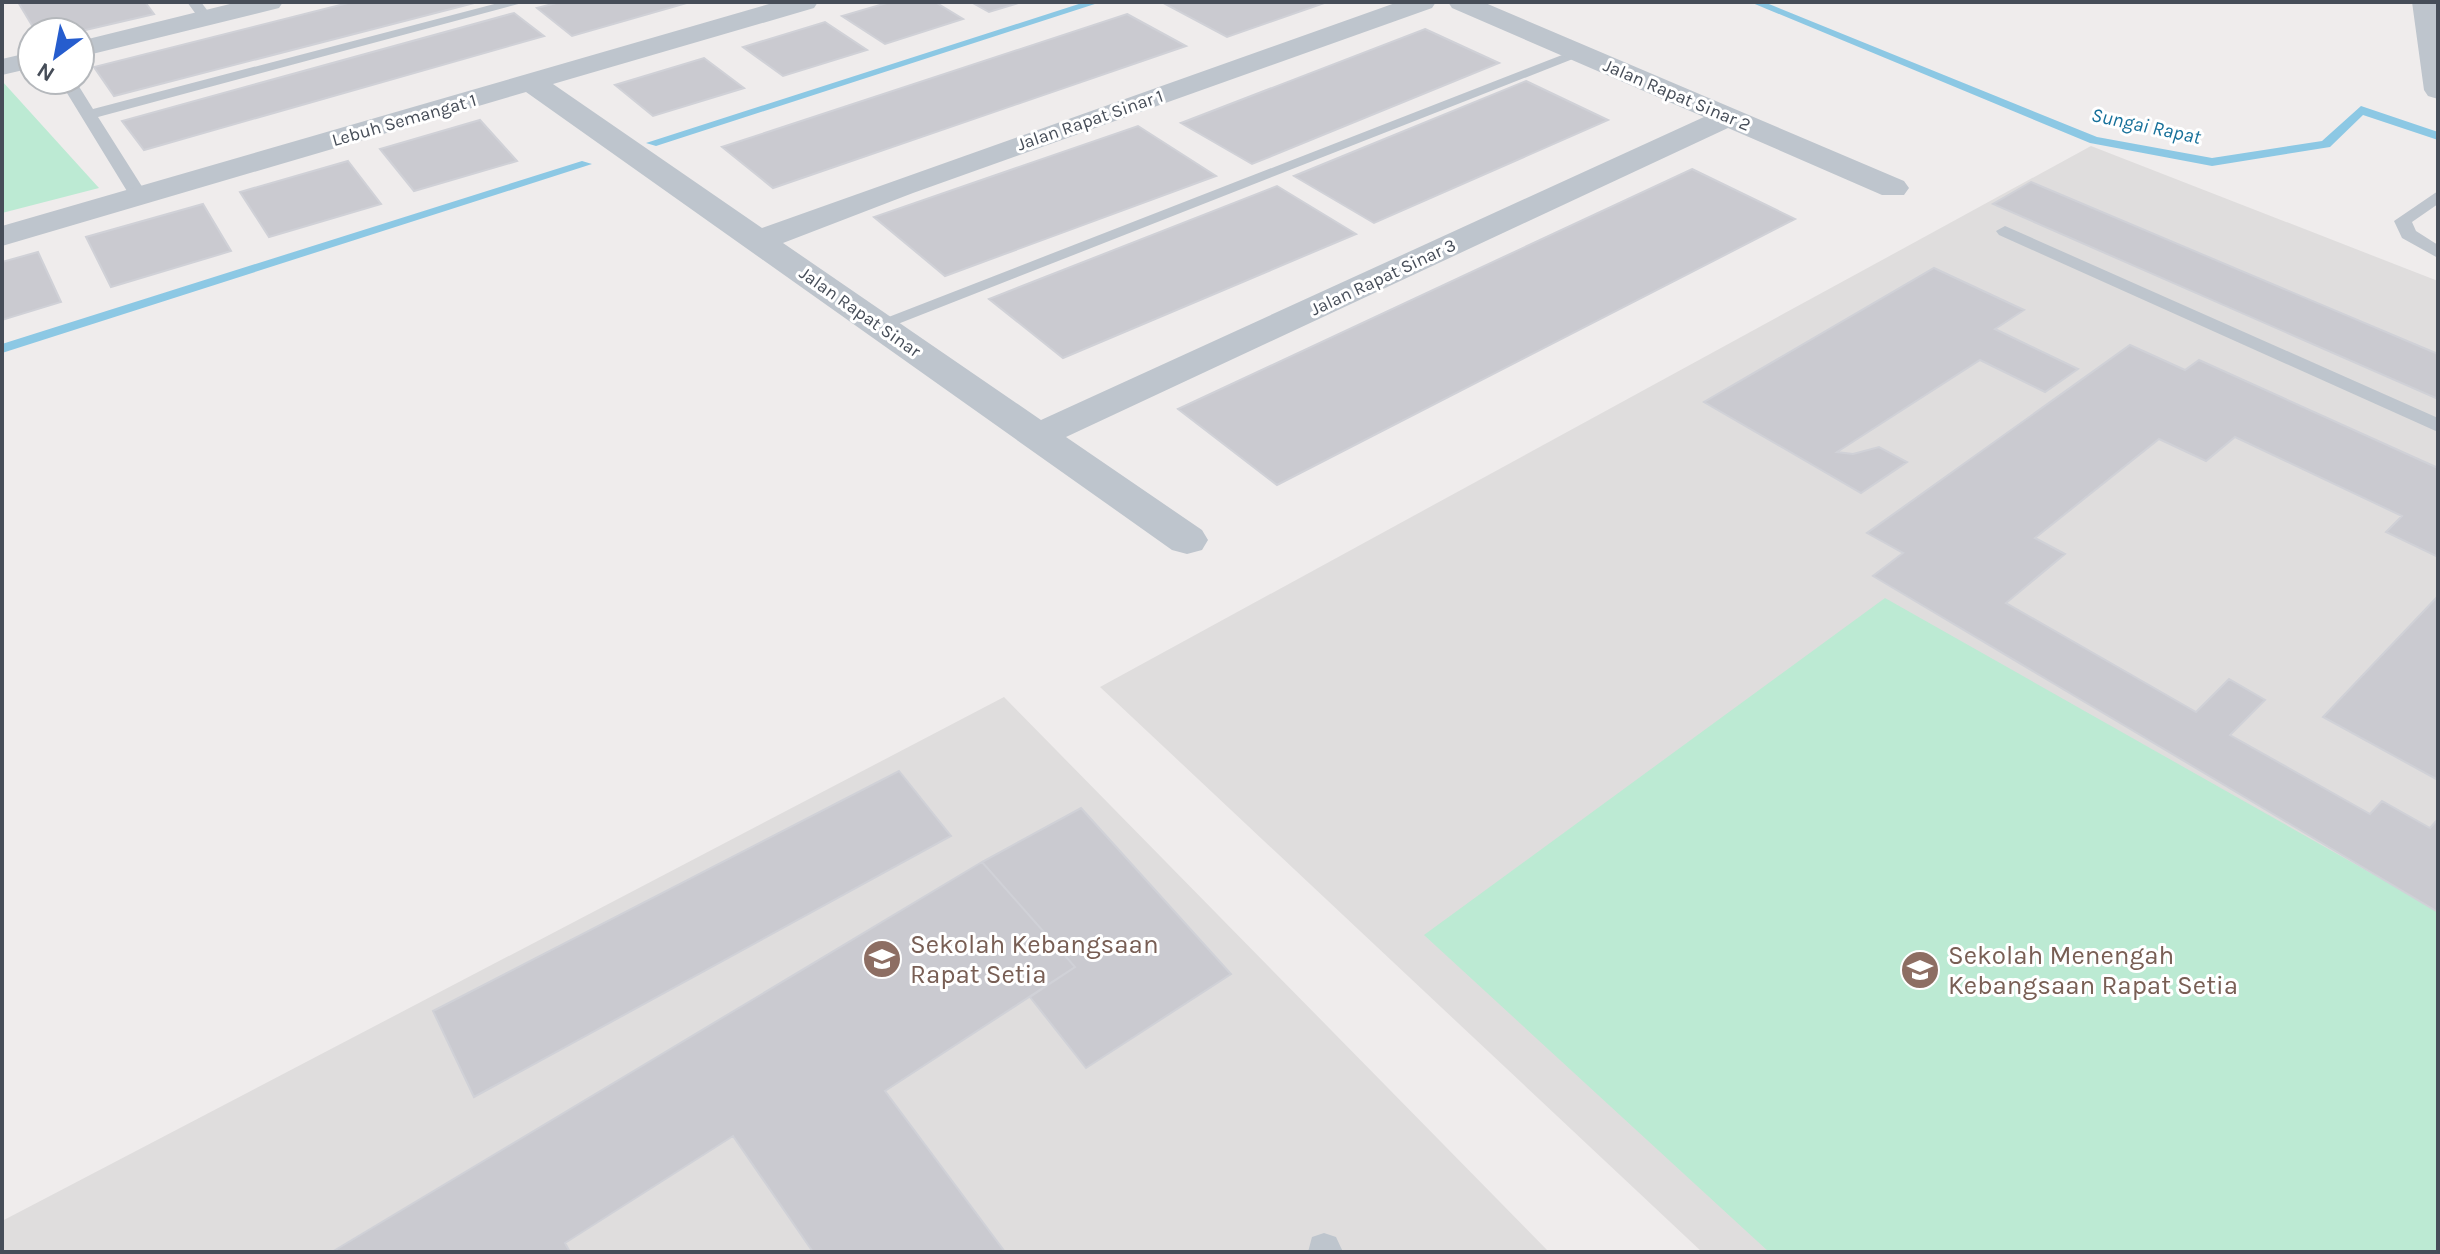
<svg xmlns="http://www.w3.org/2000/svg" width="2440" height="1254" viewBox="0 0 2440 1254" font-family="Karla,sans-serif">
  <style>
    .education { fill: #dfdddd }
    .green { fill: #bcead3 }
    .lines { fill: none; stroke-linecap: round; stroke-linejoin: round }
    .stream { fill: #8cc8e4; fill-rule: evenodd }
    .building { fill: #cacad0; stroke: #d0d1d7; stroke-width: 2 }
    .service { fill: #bec5cd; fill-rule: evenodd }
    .minor { fill: #bec5cd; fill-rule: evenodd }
    .labels { text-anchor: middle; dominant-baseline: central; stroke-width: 6; stroke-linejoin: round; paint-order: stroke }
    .far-street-label { font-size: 18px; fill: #464d58; stroke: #fff }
    .far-water-label { font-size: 20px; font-style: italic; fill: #16709a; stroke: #fff }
    .near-education-label { font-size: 26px; fill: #785e54; stroke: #fff; text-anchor: start }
  </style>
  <rect width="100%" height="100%" fill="#efecec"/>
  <path class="education" d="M2091 146 2438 281V1252H1702L1100 687Z
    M1004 697 1549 1252H2V1221Z"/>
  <path class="green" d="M2 81 99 188 2 213Z
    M1885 598 2438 911V1252H1769L1424 935Z"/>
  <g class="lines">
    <path class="stream" d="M1085 2H1101L656 146 646 143Z
      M1750 2H1764L2097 137 2212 158 2322 141 2361 106 2438 132V140L2363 115 2330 147 2212 166 2090 143Z
      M582 161 592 164 2 353V344Z"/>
  </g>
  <path class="building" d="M18 2H145L154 14 77 32H36Z
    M352 2H478L114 96 94 67Z
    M560 2H690L572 36 537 8Z
    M890 2H935L963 19 885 44 842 16Z
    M971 2H1022L989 12Z
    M1170 2H1327L1227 37 1165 4Z
    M514 13 544 36 144 150 122 121Z
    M1127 14 1186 46 773 188 722 147Z
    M825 22 867 50 783 76 743 47Z
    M1425 29 1499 63 1252 164 1181 123Z
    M704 58 744 88 653 116 615 85Z
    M1526 81 1608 120 1374 223 1294 176Z
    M480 120 517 161 414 191 380 149Z
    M1138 126 1216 176 945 276 874 217Z
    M348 161 381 204 269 237 240 192Z
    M1692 169 1795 219 1277 485 1178 409Z
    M2031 182 2438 354V399L1993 204Z
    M1277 186 1356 234 1063 358 989 299Z
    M203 204 231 251 111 287 86 237Z
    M38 252 61 302 2 320V262Z
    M1934 268 2024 310 1995 329 2078 369 2045 392 1980 360 1837 452 1853 454 1879 447 1907 462 1861 493 1704 402Z
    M2130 345 2185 370 2199 360 2438 468V557L2386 532 2402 516 2235 437 2206 461 2159 439 2035 538 2065 554 2006 603 2196 712 2229 679 2265 700 2230 735 2370 814 2382 801 2430 828 2438 819V912L1873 576 1903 553 1867 533Z
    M2438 596V780L2323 717Z
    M899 771 951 836 474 1097 433 1011Z
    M1081 808 1231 974 1086 1068 1030 997 1075 967 982 862Z
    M982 862 1075 967 885 1091 1005 1252H813L733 1136 565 1243 570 1252H332Z"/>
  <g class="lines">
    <path class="service" d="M187 2H201L213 18 211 21H201Z
      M502 2H526L98 117 148 196 139 201 130 196 59 80H75L93 109Z
      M1575 50 1588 53 885 329 878 331 868 325Z
      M2438 191V204L2412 222 2416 231 2438 245V258L2402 238 2394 221Z
      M2005 226 2438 418V432L1999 235 1996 231Z
      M1324 1233 1336 1237 1343 1252H1308L1312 1237Z"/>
    <path class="minor" d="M238 2H283L279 8 80 57V41Z
      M776 2H818L814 8 553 84 762 228 1398 2H1436L1432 8 913 193 783 243 1041 420 1704 117 1452 8 1448 2H1483L1904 181 1909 188 1904 195H1882L1728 128 1066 437 1202 530 1208 540 1202 550 1187 554 1172 550 526 92 2 246V226Z
      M2412 2H2438V99L2428 96 2424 90Z
      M32 52V68L2 75V59Z"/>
  </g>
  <defs>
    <symbol id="school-disc" viewBox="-11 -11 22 22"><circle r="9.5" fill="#8d6e63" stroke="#fff"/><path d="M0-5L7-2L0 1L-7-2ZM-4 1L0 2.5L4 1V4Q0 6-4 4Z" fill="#fff"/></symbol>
  </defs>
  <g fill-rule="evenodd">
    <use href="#school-disc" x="860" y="937" width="44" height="44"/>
    <use href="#school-disc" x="1898" y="948" width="44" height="44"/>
  </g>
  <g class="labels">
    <g class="far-street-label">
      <text transform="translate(1677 95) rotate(23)">Jalan Rapat Sinar 2</text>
      <text transform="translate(404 120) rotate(-16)">Lebuh Semangat 1</text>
      <text transform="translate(1090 120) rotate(-19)">Jalan Rapat Sinar 1</text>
      <text transform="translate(1383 277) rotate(-25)">Jalan Rapat Sinar 3</text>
      <text transform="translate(860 312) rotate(35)">Jalan Rapat Sinar</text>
    </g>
    <g class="far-water-label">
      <text transform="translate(2146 126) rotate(12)">Sungai Rapat</text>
    </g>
    <g class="near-education-label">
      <text x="910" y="944">Sekolah Kebangsaan<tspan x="910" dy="30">Rapat Setia</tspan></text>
      <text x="1948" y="955">Sekolah Menengah<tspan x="1948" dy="30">Kebangsaan Rapat Setia</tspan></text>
    </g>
  </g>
  <rect width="2440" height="1254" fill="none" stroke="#464d58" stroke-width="8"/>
  <g transform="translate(56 56) rotate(212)"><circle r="38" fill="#ffffff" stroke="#b5b8bc" stroke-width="2"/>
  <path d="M0-6L14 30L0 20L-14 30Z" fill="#265dce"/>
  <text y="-12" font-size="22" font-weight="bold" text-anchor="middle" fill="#464d58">N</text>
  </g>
</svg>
